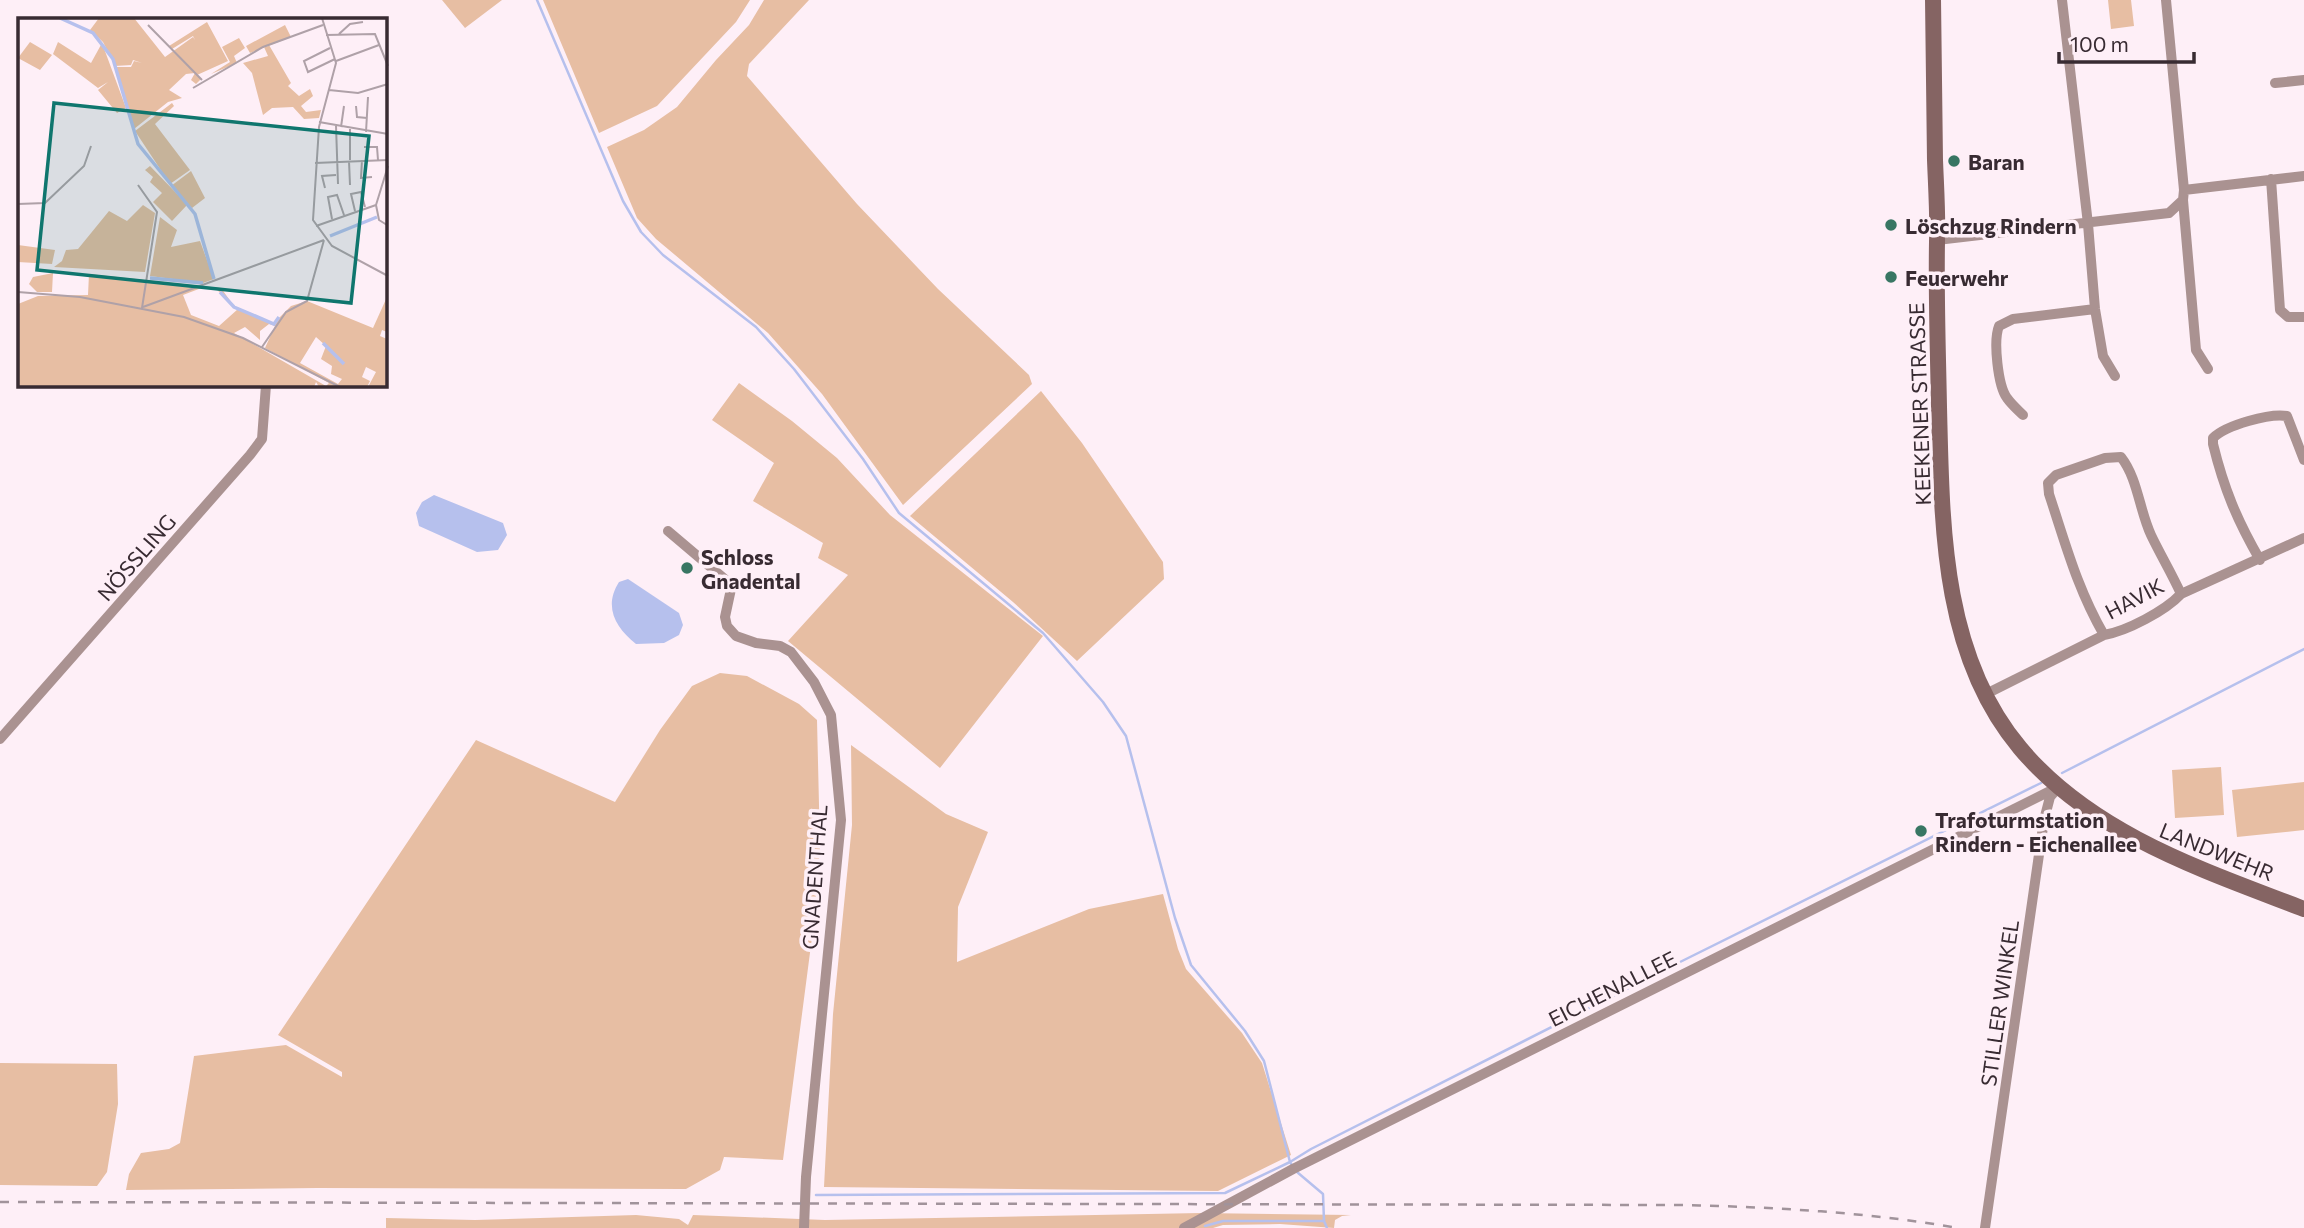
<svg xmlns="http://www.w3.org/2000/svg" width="2304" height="1228" viewBox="0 0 2304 1228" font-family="Commissioner,sans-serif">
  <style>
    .green { fill: #e7bea3 }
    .water { fill: #b6c0ed }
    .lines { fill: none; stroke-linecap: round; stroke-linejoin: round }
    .stream { stroke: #b6c0ed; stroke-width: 2.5 }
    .minor { stroke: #aa9291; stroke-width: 10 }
    .secondary { stroke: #856463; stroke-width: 16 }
    .rail { stroke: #a1939b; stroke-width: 2.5; stroke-dasharray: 9 9; stroke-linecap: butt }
    .poi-dot { fill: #387663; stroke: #feeff7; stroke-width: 2.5 }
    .labels { text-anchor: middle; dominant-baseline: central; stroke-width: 7; stroke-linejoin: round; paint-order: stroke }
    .poi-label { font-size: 21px; font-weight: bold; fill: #382b32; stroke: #feeff7; text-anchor: start }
    .street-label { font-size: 21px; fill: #382b32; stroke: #feeff7 }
    .inset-river { fill: none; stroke: #b6c0ed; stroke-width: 3.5 }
    .inset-road { fill: none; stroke: #afa1a8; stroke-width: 2 }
    .view { fill: #0f766e; fill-opacity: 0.15; stroke: #0f766e; stroke-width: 3.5 }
    .inset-edge { fill: none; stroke: #382b32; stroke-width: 3.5 }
  </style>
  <rect width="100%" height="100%" fill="#feeff7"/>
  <path class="green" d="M442 0H502L465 28Z
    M543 0H750L736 22 657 106 599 133Z
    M764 0H809L749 64 747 76 857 204 938 289 1029 375 1032 384 903 505 822 394 768 333 656 239 637 218 607 147 644 130 677 107 716 60 749 25Z
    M2108 0H2131L2134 26 2111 29Z
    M739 383 792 421 837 458 890 515 1043 636 940 768 788 641 848 575 818 558 823 543 753 501 774 463 712 420Z
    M1041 391 1082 443 1163 562 1164 579 1077 661 1013 602 910 516Z
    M720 673 747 676 799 704 817 720 820 847 814 922 783 1160 724 1157 720 1170 686 1189 317 1188 126 1190 129 1174 141 1153 169 1149 180 1143 194 1056 286 1045 342 1077V1072L278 1035 476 740 615 802 660 730 692 686Z
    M851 745 946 814 988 832 958 907 957 962 1089 909 1163 894 1178 949 1186 969 1242 1033 1262 1063 1291 1155 1218 1191 824 1187 833 1014 852 825Z
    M2221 767 2224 815 2175 818 2172 770Z
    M2304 782V830L2237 837 2232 790Z
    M0 1063 117 1064 118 1104 107 1172 97 1186 0 1185Z
    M1201 1213 1351 1215 1342 1216 1335 1220 1334 1228 1280 1224 1223 1225 1213 1228H386V1218L475 1220 636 1215 679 1219 688 1225 693 1215 825 1220Z"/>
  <path class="water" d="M434 495 503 523 507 535 498 550 477 552 419 526 416 513 422 502Z
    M628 579 679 613 683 625 679 635 664 643 636 644C616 628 603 607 619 582Z"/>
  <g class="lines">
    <path class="stream" d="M537 0 623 201 641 232 663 255 756 327 794 369 863 459 899 513 1043 633 1103 702 1126 736 1175 918 1191 965 1245 1031 1264 1061 1290 1162 1293 1167
      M2062 773 2304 649
      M1297 1172 1323 1194 1324 1221 1327 1228
      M816 1195 1225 1193 1290 1162 1311 1149 1672 966 2041 783
      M1205 1226 1223 1221H1323"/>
    <path class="minor" d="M2062 0 2088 224 2095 309 2103 356 2115 376
      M2166 0 2184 190
      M2275 83 2304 80
      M2271 179 2280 310 2288 317H2304
      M2183 200 2196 350 2208 369
      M1937 240 2169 213 2183 200 2184 190 2304 176
      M2023 415C2018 410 2012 405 2007 398 1998 386 1993 341 1999 326L2013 319 2095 309
      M668 531 727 581 731 589 725 617 727 626 736 636 756 643 780 646 791 652 814 682 831 715 841 820 806 1177 804 1228
      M2260 560C2237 520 2224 489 2213 444V438C2226 425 2270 413 2287 416L2304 460
      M2104 635C2077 588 2066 545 2049 494L2048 483 2056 475 2105 458 2121 457C2138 479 2139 509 2151 535 2160 554 2172 574 2181 594
      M1984 695 2104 635C2127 631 2165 611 2181 594L2304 538
      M0 739 250 455 262 439 266 385
      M1184 1228 1293 1169 2060 786
      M1985 1228 2044 820 2050 797 2058 788"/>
    <path class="secondary" d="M1933 0C1934 53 1934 106 1935 160 1936 187 1938 215 1937 242 1936 297 1938 352 1939 407 1942 524 1941 654 2020 748 2092 834 2203 870 2304 909"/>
    <path class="rail" d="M0 1202 1680 1205C1773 1207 1866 1212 1958 1228"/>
  </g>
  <g class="poi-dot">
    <circle cx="1954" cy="161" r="7"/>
    <circle cx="1891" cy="225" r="7"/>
    <circle cx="1891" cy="277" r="7"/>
    <circle cx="687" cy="568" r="7"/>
    <circle cx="1921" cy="831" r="7"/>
  </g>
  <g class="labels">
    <g class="poi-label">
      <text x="1968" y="161">Baran</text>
      <text x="1905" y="225">Löschzug Rindern</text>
      <text x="1905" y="277">Feuerwehr</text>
      <text x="701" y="556">Schloss<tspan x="701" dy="24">Gnadental</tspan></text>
      <text x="1935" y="819">Trafoturmstation<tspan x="1935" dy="24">Rindern - Eichenallee</tspan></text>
    </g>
    <g class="street-label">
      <text transform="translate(1919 404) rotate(-92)">KEEKENER STRASSE</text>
      <text transform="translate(136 557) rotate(-49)">NÖSSLING</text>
      <text transform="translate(2134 598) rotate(-28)">HAVIK</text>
      <text transform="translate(2217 851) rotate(22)">LANDWEHR</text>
      <text transform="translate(814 877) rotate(-86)">GNADENTHAL</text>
      <text transform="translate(1612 988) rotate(-27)">EICHENALLEE</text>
      <text transform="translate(1999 1003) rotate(-82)">STILLER WINKEL</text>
    </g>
  </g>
  <g transform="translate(18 18)">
    <rect width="369" height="369" fill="#feeff7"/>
    <path d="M81 0H116L147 39 175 19 177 22 175 18 154 31 151 28 189 4 210 43 179 57 183 61 178 66 173 62 177 55 168 56 151 72 164 80 150 84 116 111 98 49H113L116 43 124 45 115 42 113 47 97 48 85 24 72 12ZM267 7 273 19 232 35 228 28ZM221 20 227 30 216 38 219 45 193 56 212 44 204 29ZM12 24 34 37 22 52 0 40ZM40 24 73 45 84 25 108 90 99 95 80 72 90 64 80 70 35 36ZM251 27 273 65 270 68 281 78 292 71 295 78 283 88 288 94 303 92 301 100 286 101 275 89 254 90 245 97 234 55 225 45 250 38 246 29ZM154 85 156 88 137 106 172 152 152 166 117 113ZM132 148 165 182 153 168 173 153 187 180 174 190 170 186 154 203 135 184 144 175 132 164 135 159 127 152ZM125 187 137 195 127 254 36 249 44 243 48 232 60 231 91 193 109 203ZM142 199 159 212 153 229 182 223 196 261 185 265 132 258ZM0 227 37 232 34 246 0 244ZM35 255 34 274H19L11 266 15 259ZM71 256 203 270 216 288 256 305 273 288 289 283 355 310 369 279V314L364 312 362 318 369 321V369H350L358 354 348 349 344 359 352 363 349 369H301L298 364 296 369H0V286L20 278 70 277ZM186 269 198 271 220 291 201 308 173 297 165 277ZM251 306 257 308 247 330 311 365 308 368 216 315 227 309 242 322V313ZM298 319 308 328 303 341 314 348 313 356 324 361 320 366 282 345Z" fill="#e7bea3" fill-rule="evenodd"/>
    <path class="inset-river" d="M42 0 75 15 95 41 120 126 177 196 196 261M312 218 359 199M132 260 185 265M202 274 216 289 256 306 261 299M305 325 326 346"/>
    <path class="inset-road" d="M304 0 318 45 301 109 295 202 314 228 370 258M130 7 184 62M321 16 332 6 345 4M308 17 357 16 370 48M312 30 286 43 290 54 317 41M318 43 361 27M175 70 245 29 305 7M311 72 340 75 370 66M338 88 339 99 349 100M301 104 370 116M318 108 320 166M323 109 326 88M348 114 350 79M346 129H359L360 142M332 142V111M344 142 343 160 354 159M331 143 332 167M297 145 370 142M120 167 139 194 124 290M307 170 304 158 318 157M0 186 27 185 66 148 73 128M337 193 333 176 343 174 347 189M314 201 310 179 319 177 326 197M369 207 361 202 358 187 370 148M298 208 358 187M0 274 62 279 166 299 225 320 322 369M125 289 306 222M244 329 268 294 289 283 306 222"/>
    <path class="view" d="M36 85 351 118 333 285 19 252Z"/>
    <rect width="369" height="369" class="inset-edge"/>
  </g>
  <path d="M2059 52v10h135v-10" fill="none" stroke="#382b32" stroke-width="3.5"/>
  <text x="2070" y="52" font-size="21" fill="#382b32" stroke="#feeff7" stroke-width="5" paint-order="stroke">100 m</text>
</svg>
